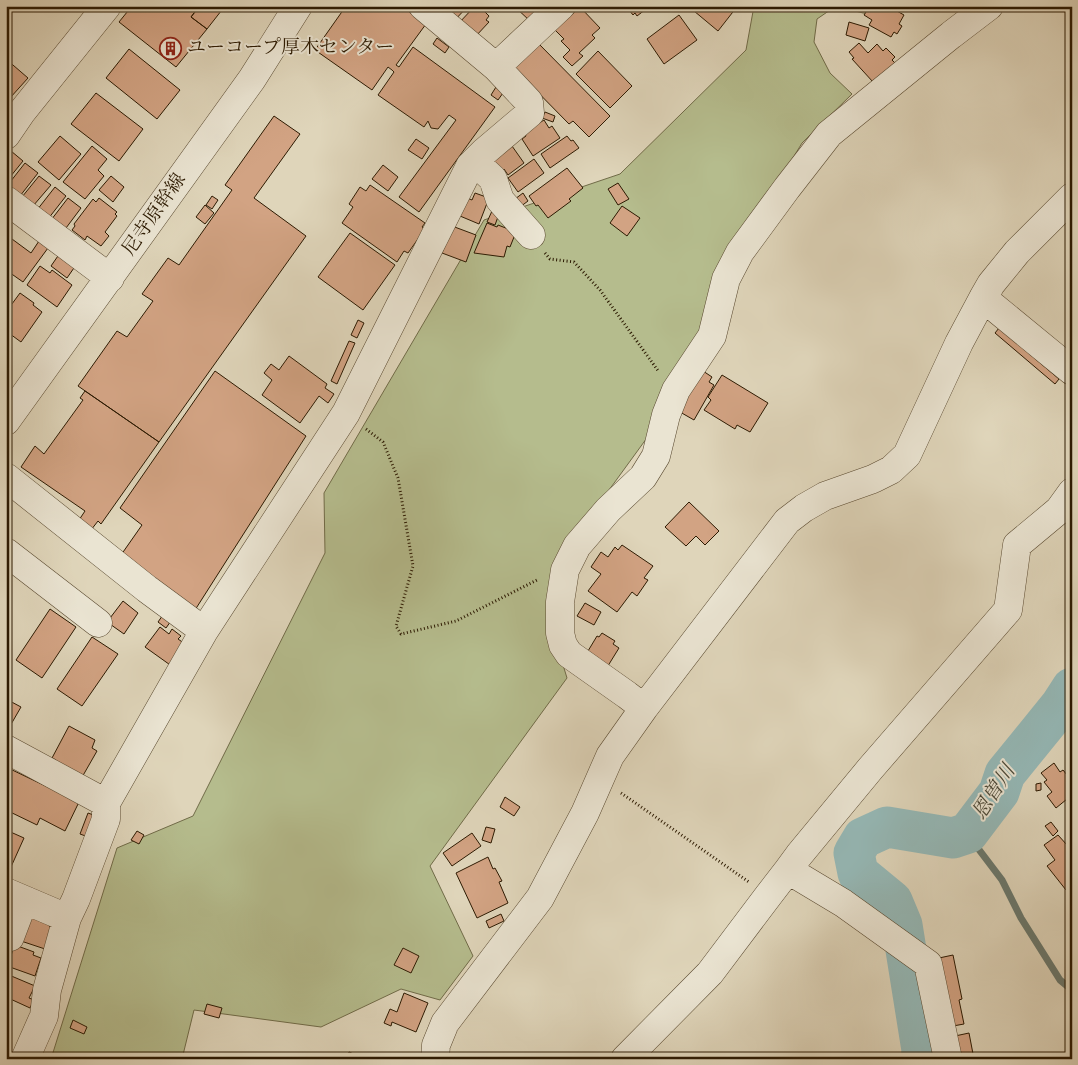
<svg xmlns="http://www.w3.org/2000/svg" width="1078" height="1065" viewBox="0 0 1078 1065" font-family="'Sorts Mill Goudy','Noto Serif JP',serif">
  <style>
    .green { fill: #b5bc8d; stroke: #706b48 }
    .lines { fill: none; stroke-linecap: round; stroke-linejoin: round }
    .stream { stroke: #6b796e; stroke-width: 7 }
    .river { stroke: #95b8b6; stroke-width: 41 }
    .building { fill: #d2a383; stroke: #2c1a02 }
    .minor-casing { stroke: #594930; stroke-width: 29 }
    .path { stroke: #2c1a02; stroke-width: 3; stroke-dasharray: 1 2.5; stroke-linecap: butt }
    .minor { stroke: #eae4d2; stroke-width: 28 }
    .labels { text-anchor: middle; dominant-baseline: central; stroke-width: 4; stroke-linejoin: round; paint-order: stroke }
    .poi-label { font-size: 19px; fill: #2c1a02; stroke: #eae4d2; text-anchor: start }
    .street-label { font-size: 19px; fill: #2c1a02; stroke: #eae4d2 }
    .water-label { font-size: 20px; font-style: italic; fill: #4c4938; stroke: #eae4d2 }
  </style>
  <rect width="100%" height="100%" fill="#dfd5ba"/>
  <filter id="stains"><feTurbulence type="fractalNoise" baseFrequency=".004" numOctaves="4"/><feColorMatrix values="0 0 0 0 .2 0 0 0 0 .09 0 0 0 0 .02 0 0 0 .5 -.17"/></filter>
  <radialGradient id="worn" r=".72"><stop offset=".6" stop-color="#630" stop-opacity="0"/><stop offset="1" stop-color="#630" stop-opacity=".3"/></radialGradient>
  <path class="green" d="M754 6H883L878 13H863L836 6 817 19 814 42 830 73 852 94 802 143 776 186 652 431 558 560 548 616 567 678 430 866 473 956 440 1000 401 989 321 1027 194 1010 182 1059H51L117 848 193 816 325 553 324 493 484 220 620 174 746 50Z"/>
  <g class="lines">
    <path class="stream" d="M968 833 977 847 1002 880 1021 918 1060 980 1072 990"/>
    <path class="river" d="M921 1059 922 1050 902 925 892 901 858 873 854 853 863 838 887 827 953 838 968 833 999 792 1005 774 1061 705 1072 688"/>
  </g>
  <path class="building" d="M132 6H199L191 17 207 29 176 67 119 22Z
    M200 6H225L207 29 191 17Z
    M346 6H401L426 24 396 65 399 67 413 47 495 107 419 212 399 197 456 120 449 115 438 129 431 128 428 121 424 127 378 95 394 72 392 70 388 67 372 90 315 50Z
    M442 6H468L453 22Z
    M475 6H479L489 16 486 20 489 22 475 37 457 25Z
    M514 6H544L530 21Z
    M626 6H650L637 16 635 13 633 15Z
    M688 6H734L736 8 718 31Z
    M870 6H888L904 15 899 24 902 26 897 34 894 32 891 37 869 25 872 20 864 15Z
    M580 7 600 28 592 35 595 38 579 53 583 56 572 66 563 57 570 50 561 41 564 39 555 30Z
    M679 15 697 40 664 64 647 39Z
    M849 22 869 28 865 41 846 35Z
    M437 38 449 47 445 53 433 44Z
    M538 43 610 116 589 137 573 121 569 124 513 67Z
    M859 43 868 53 877 44 883 51 886 48 895 57 892 60 899 67 873 82 852 59 854 58 849 52Z
    M129 49 180 90 157 119 106 78Z
    M598 51 632 86 610 108 576 74Z
    M6 59 28 78 10 98 6 95Z
    M496 87 503 93 498 100 491 95Z
    M96 93 143 129 119 161 71 124Z
    M545 112 555 116 553 122 542 118Z
    M274 116 300 134 254 198 306 236 159 442 78 386 117 331 127 337 153 301 142 294 168 258 179 265 232 190 225 185Z
    M544 120 549 128 552 126 560 138 533 156 522 139 526 136 523 130 533 127Z
    M60 136 81 154 59 180 38 162Z
    M567 136 571 141 573 140 579 148 550 168 541 154Z
    M416 139 429 148 422 159 408 150Z
    M92 146 107 159 98 170 104 176 85 199 63 182Z
    M512 146 524 163 508 175 504 169 500 173 489 158Z
    M11 151 23 161 6 182V157Z
    M534 159 544 173 518 192 508 178Z
    M25 163 38 173 20 196 7 186Z
    M383 165 398 177 388 191 372 179Z
    M567 168 583 188 569 199 571 201 548 218 538 205 536 206 529 196Z
    M39 176 51 185 33 206 22 197Z
    M111 176 124 187 113 202 99 190Z
    M618 183 629 199 618 205 608 189Z
    M370 185 425 223 422 227 425 229 408 253 404 251 397 262 342 223 353 207 349 204 360 187 366 191Z
    M55 187 66 196 48 219 37 210Z
    M475 193 489 198 479 224 460 216 465 197 472 200Z
    M523 193 528 201 516 210 511 202Z
    M212 196 218 200 212 209 206 205Z
    M68 198 81 208 63 232 48 224Z
    M99 198 117 212 115 214 117 216 105 232 109 236 101 246 87 236 85 240 72 230 75 226 74 224 93 199 96 202Z
    M205 205 214 213 205 224 196 217Z
    M622 206 640 218 627 236 610 223Z
    M492 211 499 214 495 225 487 222Z
    M487 223 497 227 498 225 516 232 510 247 507 246 504 257 474 253Z
    M452 226 476 235 466 262 442 253Z
    M350 233 395 265 363 310 318 277Z
    M12 239 31 253 39 241 48 248 23 282 6 270V247Z
    M60 253 76 265 67 278 51 266Z
    M40 266 50 273 52 270 72 285 57 307 27 285Z
    M20 293 34 303 33 305 42 312 21 342 6 331V312Z
    M358 320 364 323 357 338 351 335Z
    M999 328 1059 379 1055 384 995 333Z
    M349 341 355 343 337 384 331 381Z
    M289 356 327 384 325 388 334 394 328 403 319 396 300 423 262 395 272 380 264 373 271 364 279 370Z
    M700 369 712 377 709 382 714 385 694 420 680 412Z
    M215 371 306 436 195 610 121 555 142 525 120 508Z
    M722 375 768 403 750 432 737 425 735 429 704 410 711 400 708 397Z
    M85 391 159 442 101 524 98 521 91 530 79 520 85 511 21 467 35 446 44 454 83 400 80 398Z
    M689 502 719 531 705 545 696 536 686 546 665 527Z
    M622 545 653 566 644 578 648 580 637 596 632 592 617 612 588 591 601 574 591 567 601 552 608 557 615 547 618 550Z
    M123 601 138 613 124 634 107 622Z
    M585 603 601 612 594 625 577 616Z
    M50 609 76 627 42 678 16 660Z
    M165 612 173 618 166 628 158 622Z
    M160 627 169 634 172 629 181 636 178 639 188 646 173 667 145 647Z
    M602 633 615 641 613 644 619 648 606 669 585 656 597 636 599 637Z
    M92 637 118 654 82 706 57 689Z
    M6 699 21 707 6 733Z
    M69 726 95 740 92 748 97 751 81 779 54 764 56 760 52 758Z
    M1054 763 1060 772 1063 770 1072 781V795L1056 808 1047 796 1052 792 1044 782 1047 780 1041 773Z
    M6 767 79 802 65 831 40 818 37 825 6 810Z
    M1041 783V790L1036 791V784Z
    M505 797 520 807 514 816 500 807Z
    M88 813 99 817 91 838 80 834Z
    M1051 822 1058 831 1053 836 1045 826Z
    M486 827 495 829 491 843 482 840Z
    M6 830 24 838 6 878Z
    M137 831 144 835 139 844 131 840Z
    M472 833 481 846 452 866 443 853Z
    M1058 835 1067 845 1072 841V886L1066 890 1047 866 1055 860 1044 845Z
    M488 857 493 869 495 868 502 881 499 882 508 903 477 918 456 873Z
    M30 914 50 921 49 926 55 929 48 950 15 939Z
    M501 914 504 921 489 928 486 921Z
    M15 945 34 952 33 955 41 958 35 976 7 966Z
    M403 948 419 956 411 973 394 965Z
    M953 955 962 999 959 1000 964 1024 953 1026 939 958Z
    M9 975 35 986 29 998 34 1000 30 1008 6 997V982Z
    M404 993 428 1003 416 1032 392 1022 391 1026 384 1023 390 1009 397 1012Z
    M207 1004 222 1008 219 1018 204 1014Z
    M73 1020 87 1027 84 1034 70 1028Z
    M969 1033 974 1059H959L955 1036Z
    M349 1052 365 1059H346Z"/>
  <g class="lines">
    <defs>
      <path id="minor" d="M496 67 561 6
        M6 135 21 113 107 6
        M475 162 493 179 500 200 531 235
        M6 200 110 278
        M983 298 1072 371
        M6 421 252 79 298 6
        M6 477 147 589 204 631
        M6 552 98 623
        M644 708 627 695 569 654 563 645 560 633V602L565 570 577 546 608 510 643 477 656 456 666 415 676 390 712 336 726 279 740 252 787 188 829 134 951 35 989 6
        M6 749 106 803
        M788 870 799 855 870 769 1008 610 1017 545 1059 510 1072 492
        M6 892 67 918
        M10 937 24 900
        M25 1059 44 1016 47 990 67 918 76 899 106 819V803L204 631 346 413 470 166 484 152 530 113 529 102 496 67 423 6
        M435 1059 436 1045 445 1023 540 898 585 813 610 756 644 708 787 521 804 508 825 496 873 479 891 470 907 455 959 343 983 298 991 284 1017 252 1072 197
        M625 1059 710 973 768 896 788 870 843 903 928 964 948 1059"/>
    </defs>
    <use href="#minor" class="minor-casing"/>
    <path class="path" d="M545 253 550 259 574 262 600 290 659 372
      M366 429 383 442 398 478 413 566 396 626 401 634 456 621 539 579
      M621 793 749 882"/>
    <use href="#minor" class="minor"/>
  </g>
  <defs>
    <symbol id="building-ring" viewBox="-11 -11 22 22"><circle r="9.5" fill="#eae4d2" stroke="#8f2418" stroke-width="1.5"/><path d="M-4-6H4V6H1V3H-1V6H-4ZM-2.5-4.3h1.7v1.8h-1.7ZM.8-4.3h1.7v1.8H.8ZM-2.5-1h1.7V.8h-1.7ZM.8-1h1.7V.8H.8Z" fill="#8f2418"/></symbol>
  </defs>
  <g fill-rule="evenodd">
    <use href="#building-ring" x="158" y="36" width="25" height="25"/>
  </g>
  <g class="labels">
    <g class="poi-label">
      <text x="187" y="48">ユーコープ厚木センター</text>
    </g>
    <g class="street-label">
      <text transform="translate(155 215) rotate(-55)">尼寺原幹線</text>
    </g>
    <g class="water-label">
      <text transform="translate(995 793) rotate(-57)">恩曽川</text>
    </g>
  </g>
  <rect width="1078" height="1065" fill="none" stroke="#dfd5ba" stroke-width="25"/>
  <rect x="8" y="8" width="1063" height="1050" fill="none" stroke="#2c1a02" stroke-width="2.5"/>
  <rect x="12" y="12" width="1053" height="1040" fill="none" stroke="#2c1a02"/>
  <rect width="100%" height="100%" filter="url(#stains)"/>
  <rect width="100%" height="100%" fill="url(#worn)"/>
</svg>
